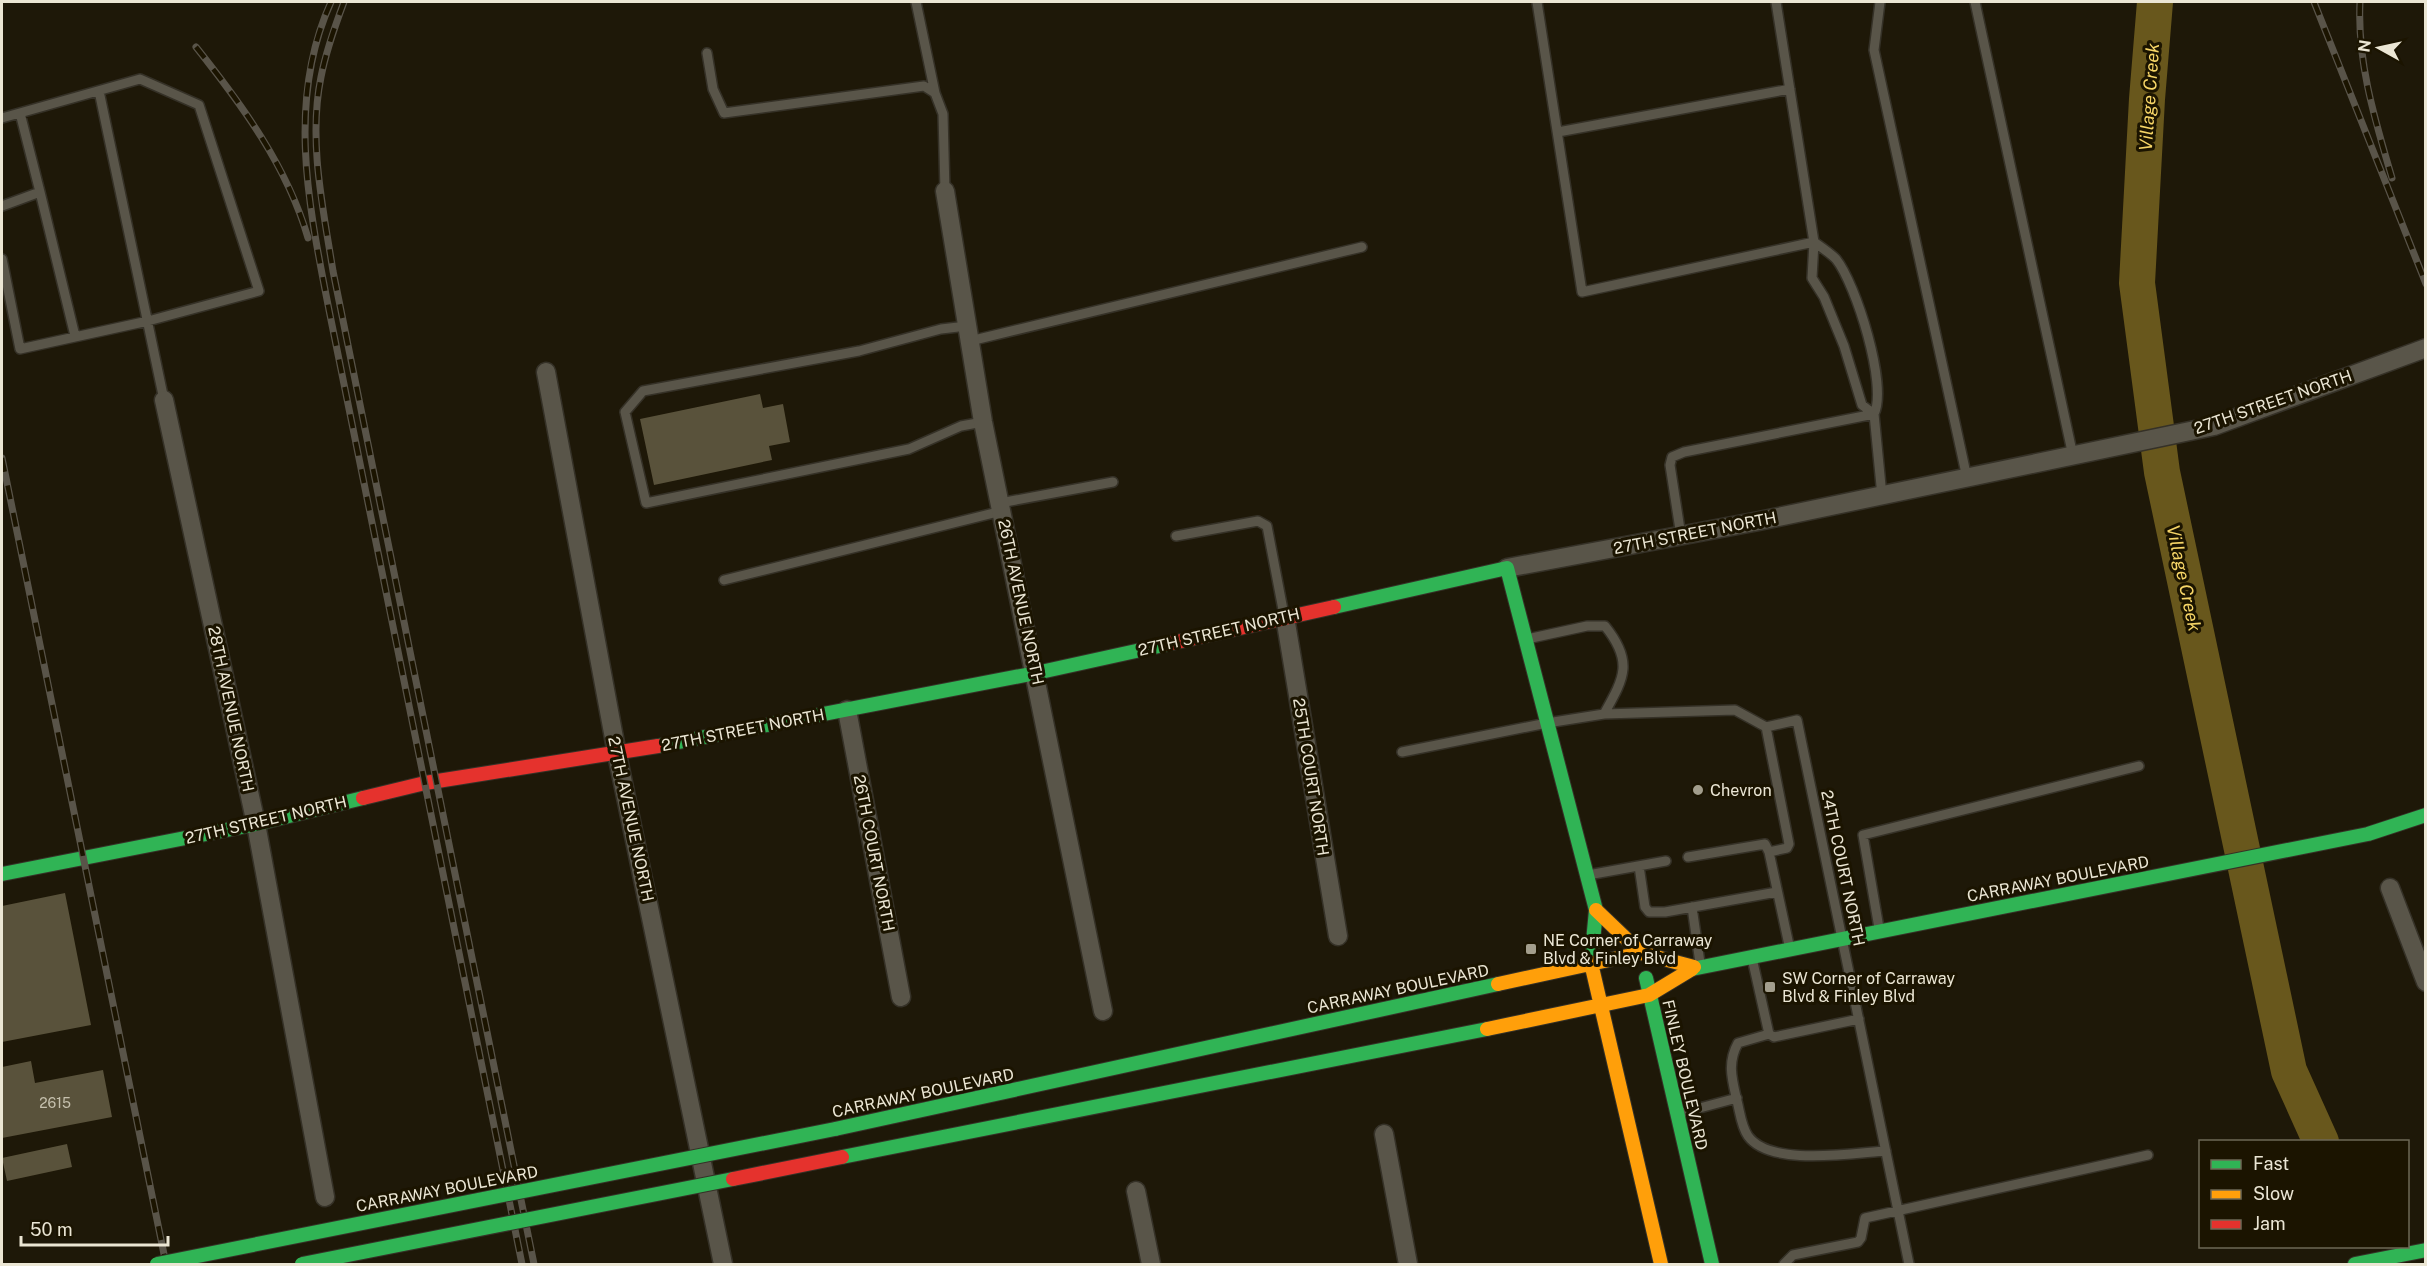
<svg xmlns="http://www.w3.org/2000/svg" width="2427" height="1266" viewBox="0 0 2427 1266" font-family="'Public Sans',sans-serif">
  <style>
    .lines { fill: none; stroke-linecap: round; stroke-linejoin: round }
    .river { stroke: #68571c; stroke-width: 36 }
    .building { fill: #59523b }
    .lane-casing { stroke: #353127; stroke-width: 12 }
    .street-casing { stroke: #353127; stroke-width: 21 }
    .fast-casing { stroke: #353127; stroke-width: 16 }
    .slow-casing { stroke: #353127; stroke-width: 16 }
    .jam-casing { stroke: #353127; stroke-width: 16 }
    .lane { stroke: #595549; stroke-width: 9 }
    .street { stroke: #595549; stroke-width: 18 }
    .fast { stroke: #30b455; stroke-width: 14 }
    .slow { stroke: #ff9f0a; stroke-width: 14 }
    .jam { stroke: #e5322d; stroke-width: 14 }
    .rail-casing { stroke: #595449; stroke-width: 7 }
    .rail { stroke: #1b1400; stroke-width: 4.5; stroke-dasharray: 14; stroke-linecap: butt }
    .fast-bridge-casing { stroke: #353127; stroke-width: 16; stroke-linecap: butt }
    .jam-bridge-casing { stroke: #353127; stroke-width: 16; stroke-linecap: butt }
    .fast-bridge { stroke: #30b455; stroke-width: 14 }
    .jam-bridge { stroke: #e5322d; stroke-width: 14 }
    .poi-dot { fill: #a39e8d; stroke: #1b1400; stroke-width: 2 }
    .labels { text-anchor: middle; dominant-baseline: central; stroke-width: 6; stroke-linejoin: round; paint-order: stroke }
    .number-label { font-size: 14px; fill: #c6c1ae }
    .street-label { font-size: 16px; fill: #ebe6d4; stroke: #1b1400 }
    .poi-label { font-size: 16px; fill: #ebe6d4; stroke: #1b1400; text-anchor: start }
    .water-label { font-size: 18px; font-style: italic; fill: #f7d667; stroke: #1b1400 }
  </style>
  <rect width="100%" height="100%" fill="#1e1808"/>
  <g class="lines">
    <path class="river" d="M2155 2 2147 99 2137 283 2162 472 2289 1071 2321 1142"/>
  </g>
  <path class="building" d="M760 394 763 408 783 404 790 442 769 446 772 460 654 485 640 419Z
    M65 893 91 1025 2 1042V906Z
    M31 1061 35 1083 103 1070 112 1117 2 1138V1067Z
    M67 1144 72 1167 7 1181 2 1158Z"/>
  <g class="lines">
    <defs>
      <path id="lane" d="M916 2 935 93
        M1537 2 1582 292 1814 242
        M1776 2 1814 242 1812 278 1824 297 1844 346 1862 405 1874 414
        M1880 2 1874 50 1967 478
        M1975 2 2073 456
        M707 53 713 89 724 113 924 86 935 93 943 114 945 191
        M99 91 164 400
        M2 118 140 79 199 105 259 291 148 321 20 349 2 259
        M1558 132 1790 89
        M40 192 75 336
        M2 206 40 192 20 113
        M1814 242C1821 247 1830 253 1836 259 1856 284 1888 386 1874 414L1882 496
        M967 326 941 329 859 351 643 391 625 412 646 503 909 449 961 426 983 422
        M970 341 1362 247
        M1000 503 1113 482
        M1176 536 1258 521 1267 526 1284 615
        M1681 536 1670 465 1672 457 1684 452 1874 414
        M724 580 1002 511
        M1527 639 1587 626H1605C1634 662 1624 678 1604 714
        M1766 727 1797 720 1909 1264
        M1402 752 1547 723 1604 714 1735 710 1766 727 1789 844 1787 848 1769 852
        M1688 857 1765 844 1769 852 1789 945
        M1639 866 1645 907 1649 912H1665L1777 892
        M1588 875 1666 861
        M1692 907 1700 963
        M1879 928 1863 835 2139 766
        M1752 958 1769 1034 1774 1037 1859 1019
        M1769 1034 1738 1043C1727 1063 1732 1079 1737 1101 1740 1112 1741 1126 1748 1136 1770 1167 1853 1153 1886 1151
        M1681 1113 1737 1098
        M1784 1264 1793 1255 1858 1242 1861 1238 1865 1218 2148 1155"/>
      <path id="street" d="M945 191 983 422 1103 1011
        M546 372 617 754 723 1264
        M164 400 256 824 325 1197
        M1507 568 1759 521 2214 426 2426 348
        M1285 617 1338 936
        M847 710 901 997
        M2390 888 2426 982
        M1384 1134 1408 1264
        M1136 1191 1151 1264"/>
      <path id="fast" d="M1334 607 1507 568 1596 910 1591 963
        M658 746 1036 673 1168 644
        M2 874 256 824 363 798
        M1692 969 2368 834 2426 815
        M1646 978 1712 1264
        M835 1129 1498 984
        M842 1157 1487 1029
        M2355 1264 2426 1250"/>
      <path id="slow" d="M1596 910 1641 953
        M1591 963 1661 1264
        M1498 984 1641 953 1694 967
        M1487 1029 1649 995 1692 969"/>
      <path id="jam" d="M1168 644 1334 607
        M363 798 425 783 658 746"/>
    </defs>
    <use href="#lane" class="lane-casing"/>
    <use href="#street" class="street-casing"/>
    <use href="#fast" class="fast-casing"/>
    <use href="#slow" class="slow-casing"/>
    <use href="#jam" class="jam-casing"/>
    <use href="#lane" class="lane"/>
    <use href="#street" class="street"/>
    <use href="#fast" class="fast"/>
    <use href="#slow" class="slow"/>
    <use href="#jam" class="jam"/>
    <defs>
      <path id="rail" d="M331 2C286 101 309 207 329 310L522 1264
        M344 2C335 26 326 51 321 77 308 140 323 208 333 271L534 1264
        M2314 2 2426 284
        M2360 2C2357 62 2375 120 2392 178
        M196 47C242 105 287 166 308 238
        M2 458 166 1264"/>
    </defs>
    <use href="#rail" class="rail-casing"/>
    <use href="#rail" class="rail"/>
    <defs>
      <path id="fast-bridge" d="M157 1264 835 1129
        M302 1264 733 1179"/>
      <path id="jam-bridge" d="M733 1179 842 1157"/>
    </defs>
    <use href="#fast-bridge" class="fast-bridge-casing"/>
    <use href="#jam-bridge" class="jam-bridge-casing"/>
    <use href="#fast-bridge" class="fast-bridge"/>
    <use href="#jam-bridge" class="jam-bridge"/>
  </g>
  <g class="poi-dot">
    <circle cx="1698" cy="790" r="6"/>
    <rect x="1525" y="943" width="12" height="12" rx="3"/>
    <rect x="1764" y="981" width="12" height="12" rx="3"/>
  </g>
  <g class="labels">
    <g class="number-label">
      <text x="55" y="1103">2615</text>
    </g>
    <g class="street-label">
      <text transform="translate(2273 402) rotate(-19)">27TH STREET NORTH</text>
      <text transform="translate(1695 533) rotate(-11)">27TH STREET NORTH</text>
      <text transform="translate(1021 602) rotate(78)">26TH AVENUE NORTH</text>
      <text transform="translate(1219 632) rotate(-13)">27TH STREET NORTH</text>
      <text transform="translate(231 709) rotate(78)">28TH AVENUE NORTH</text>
      <text transform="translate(743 730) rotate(-11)">27TH STREET NORTH</text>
      <text transform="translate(1311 777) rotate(81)">25TH COURT NORTH</text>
      <text transform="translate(631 819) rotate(78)">27TH AVENUE NORTH</text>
      <text transform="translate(266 820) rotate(-13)">27TH STREET NORTH</text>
      <text transform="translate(874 853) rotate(79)">26TH COURT NORTH</text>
      <text transform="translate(1843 868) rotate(78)">24TH COURT NORTH</text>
      <text transform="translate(2058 879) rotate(-11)">CARRAWAY BOULEVARD</text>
      <text transform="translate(1398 989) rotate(-12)">CARRAWAY BOULEVARD</text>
      <text transform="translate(1685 1075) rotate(77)">FINLEY BOULEVARD</text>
      <text transform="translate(923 1093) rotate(-12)">CARRAWAY BOULEVARD</text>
      <text transform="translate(447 1189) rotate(-11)">CARRAWAY BOULEVARD</text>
    </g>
    <g class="poi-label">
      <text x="1710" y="790">Chevron</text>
      <text x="1543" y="940">NE Corner of Carraway<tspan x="1543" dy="18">Blvd &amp; Finley Blvd</tspan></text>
      <text x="1782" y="978">SW Corner of Carraway<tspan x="1782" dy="18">Blvd &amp; Finley Blvd</tspan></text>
    </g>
    <g class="water-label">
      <text transform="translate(2149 97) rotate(-86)">Village Creek</text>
      <text transform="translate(2184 578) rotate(78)">Village Creek</text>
    </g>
  </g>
  <rect width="2427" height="1266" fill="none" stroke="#ebe6d4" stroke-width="6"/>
  <rect x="2199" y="1140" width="210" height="108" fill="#1b1400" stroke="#6e6855" stroke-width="1.5"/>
  <rect x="2211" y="1160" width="30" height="9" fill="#30b455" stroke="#6e6855" stroke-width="1.5"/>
  <text x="2253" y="1170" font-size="18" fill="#ebe6d4">Fast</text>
  <rect x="2211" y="1190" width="30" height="9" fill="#ff9f0a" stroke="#6e6855" stroke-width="1.5"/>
  <text x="2253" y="1200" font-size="18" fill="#ebe6d4">Slow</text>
  <rect x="2211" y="1220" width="30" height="9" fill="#e5322d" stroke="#6e6855" stroke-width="1.5"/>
  <text x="2253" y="1230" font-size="18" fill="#ebe6d4">Jam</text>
  <g transform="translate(2379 48) rotate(278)" stroke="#1b1400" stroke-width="4.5" paint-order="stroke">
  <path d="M0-4.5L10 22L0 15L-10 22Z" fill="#ebe6d4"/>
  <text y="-9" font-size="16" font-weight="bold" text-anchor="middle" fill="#ebe6d4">N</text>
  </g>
  <path d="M21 1236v9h147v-9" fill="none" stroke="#ebe6d4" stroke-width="3"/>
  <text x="30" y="1236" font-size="18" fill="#ebe6d4" stroke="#1b1400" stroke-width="4.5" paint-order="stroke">50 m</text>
</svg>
